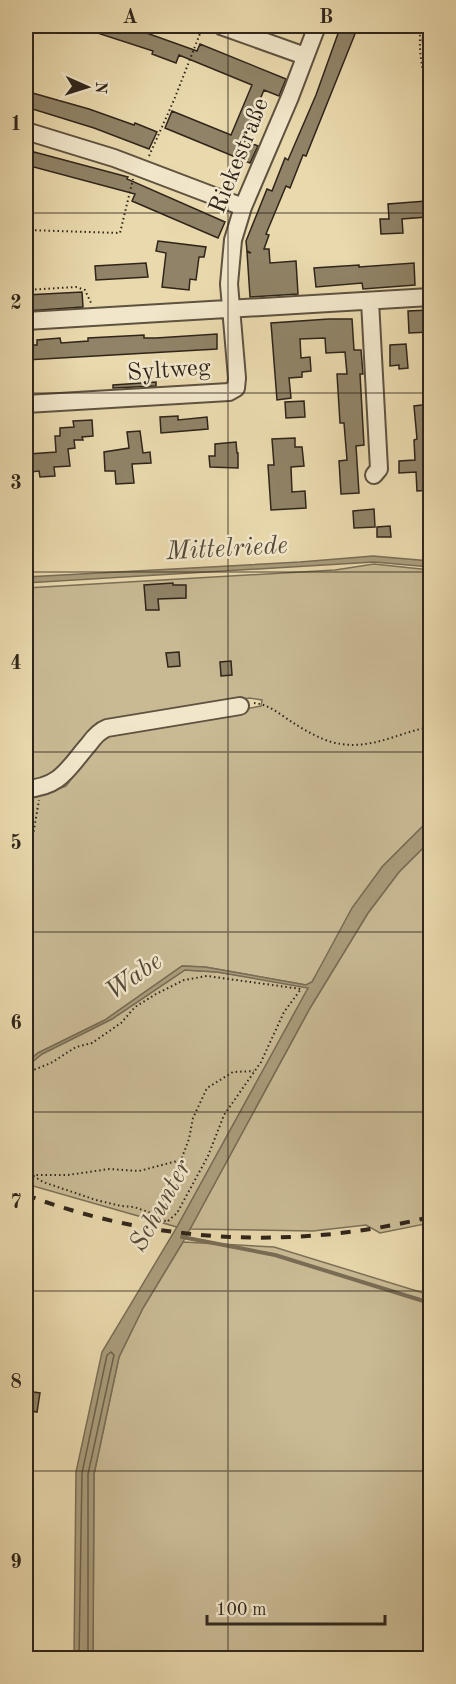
<svg xmlns="http://www.w3.org/2000/svg" width="456" height="1684" viewBox="0 0 456 1684" font-family="'Old Standard TT',serif">
  <style>
    .green { fill: #c9ba94; stroke: #7c7058; stroke-width: 1.5 }
    .water { fill: #aa9c7b; stroke: #796c55; stroke-width: 1.5 }
    .lines { fill: none; stroke-linecap: round; stroke-linejoin: round }
    .shore { stroke: #6c604b; stroke-width: 1.5 }
    .stream { stroke: #796c55; stroke-width: 4 }
    .building { fill: #908367; stroke: #2f251b; stroke-width: 1.5 }
    .minor-casing { stroke: #5e5240; stroke-width: 20 }
    .path { stroke: #2f251b; stroke-width: 2; stroke-dasharray: 1.5 3; stroke-linecap: butt }
    .minor { stroke: #f1e6ca; stroke-width: 16 }
    .rail { stroke: #2f251b; stroke-width: 4; stroke-dasharray: 10 10; stroke-linecap: butt }
    .grid { fill: none; stroke: #2f251b; stroke-width: 1.5; stroke-opacity: 0.55 }
    .labels { text-anchor: middle; dominant-baseline: central; stroke-width: 5; stroke-linejoin: round; paint-order: stroke }
    .street-label { font-size: 24px; fill: #2f251b; stroke: #f1e6ca }
    .water-label { font-size: 26px; font-style: italic; fill: #544938; stroke: #f1e6ca }
    .neatline { fill: none; stroke: #2f251b; stroke-width: 2 }
    .grid-label { font-size: 20px; text-anchor: middle; font-weight: bold; fill: #2f251b }
  </style>
  <rect width="100%" height="100%" fill="#e9d9ad"/>
  <filter id="stains"><feTurbulence type="fractalNoise" baseFrequency=".00333" numOctaves="4"/><feColorMatrix values="0 0 0 0 .2 0 0 0 0 .09 0 0 0 0 .02 0 0 0 .5 -.17"/></filter>
  <radialGradient id="worn" r=".72"><stop offset=".6" stop-color="#630" stop-opacity="0"/><stop offset="1" stop-color="#630" stop-opacity=".3"/></radialGradient>
  <path class="green" d="M426 26H430V79L422 40Z
    M374 564 430 570V819L382 867 312 982 306 985 205 967 182 966 105 1020 38 1053 26 1063V796L42 795 66 786 104 736 261 706 262 700 249 698 98 724 84 737 55 773 40 782 26 783V588L335 570Z
    M430 841V1223L380 1233 366 1225 313 1231 190 1229 310 1008 368 913 399 872Z
    M185 970 217 972 309 987 177 1227 26 1184V1067L42 1054 112 1019Z
    M183 1242 274 1247 430 1295V1658H93L94 1474 119 1357 143 1308Z"/>
  <path class="water" d="M373 556 430 561V567L374 562 26 583V577L300 562Z
    M430 819V841L399 872 368 913 310 1008 183 1242 143 1308 119 1357 94 1474 93 1658H74L76 1472 102 1352 177 1227 308 988 217 972 185 970 112 1019 42 1054 26 1067V1063L38 1053 105 1020 182 966 205 967 306 985 312 982 352 908 382 867Z"/>
  <g class="lines">
    <path class="shore" d="M79 1658 82 1473 107 1355 111 1352 114 1355 88 1474V1658"/>
    <path class="stream" d="M182 1237 275 1255 430 1303"/>
  </g>
  <path class="building" d="M82 26H127L197 51 200 44 286 79 279 96 264 90 243 140 258 146 250 163 165 128 172 111 231 135 252 85 179 55 176 63 152 54 153 51 82 28Z
    M340 28 355 34 306 156 303 155 290 188 286 186 266 234 269 235 264 249H269L270 263 296 261 298 294 250 297 247 252 251 253 247 251 246 241 267 189 272 191 285 158 288 160 316 95Z
    M29 92 89 109 134 125 135 123 157 132 149 149 94 128 26 107Z
    M34 152 128 177 127 179 225 222 218 238 132 201 135 194 30 166Z
    M426 201 427 217 402 219 403 233 381 234 380 219H389L388 204Z
    M158 241 206 247 204 257H199L196 280 190 279 189 290 162 287 166 253 156 251Z
    M146 263 148 277 96 280 95 266Z
    M414 263 415 285 363 289 362 283 316 287 314 268 359 265V267Z
    M82 292 83 307 26 311V295Z
    M430 310V332L409 333 408 311Z
    M329 319H352L354 350H361L363 374H360L364 445 356 446 359 493 341 494 339 461 347 460 344 423H340L337 374H347L345 352 326 353 325 338 300 339 301 358 310 357 311 371 302 372V377L289 378 291 398 277 400 271 323Z
    M217 334V349L26 360V345H37V340L60 338 61 343 88 341V338L144 335V338H156Z
    M406 344 408 368 399 369V365L390 366V345Z
    M156 382V386L113 388V385Z
    M304 401 305 417 286 418 285 402Z
    M430 404V490L417 491 416 472 399 473V461L415 460 414 440 417 439 414 406Z
    M178 416V420L207 417 208 429 161 433 160 417Z
    M92 420 93 436 82 437 83 440H74L75 448 68 449 70 466 54 467 55 476 40 477 39 471 31 472 29 454 56 452 55 436H60V428L74 427 73 421Z
    M140 431 143 453 150 452 151 463 132 464 134 483 116 484 115 471H105L104 452 129 448 127 432Z
    M295 438V447H302L304 466 291 467 292 492 305 491 306 508 271 510 268 465H274L272 439Z
    M236 442 237 453H238V468L210 467 209 456H215V444Z
    M374 509 375 527 354 528 353 511Z
    M390 526 391 537H377V527Z
    M173 583V585H186V598L158 599 159 610H146L144 585Z
    M179 652 180 666 168 667 166 653Z
    M231 661 232 675 221 676 220 662Z
    M26 1391 40 1393 37 1412 26 1410Z"/>
  <g class="lines">
    <defs>
      <path id="minor" d="M221 26 305 56
        M26 131 114 158 243 207
        M370 301 379 469 374 475
        M26 321 430 297
        M26 404 229 392 236 388 237 378 229 284 233 240 243 207 290 97 317 26
        M26 789C61 787 68 768 89 744 94 737 99 731 107 728L240 706"/>
    </defs>
    <use href="#minor" class="minor-casing"/>
    <path class="path" d="M421 26C418 47 421 71 430 92
      M149 156 174 100 203 26
      M26 230 120 233 133 179
      M26 290 76 287 85 290 91 303
      M254 703C269 704 282 716 295 724 308 732 325 742 341 744 374 749 400 732 430 727
      M26 876 39 800
      M26 904V921
      M26 1073 51 1063 76 1047 92 1043 121 1023 135 1007 156 994 184 980 207 976 301 989 284 1012 261 1062 224 1115 208 1156 177 1213 167 1222 151 1213 134 1207 121 1206 96 1200 43 1182 32 1175 26 1174
      M32 1175H68L109 1169 139 1171 181 1160 189 1139 193 1118 207 1088 233 1072 254 1071"/>
    <use href="#minor" class="minor"/>
    <path class="rail" d="M26 1195C157 1244 295 1250 430 1217"/>
  </g>
  <path class="grid" d="M228 26V1658M26 213H430M26 393H430M26 572H430M26 752H430M26 932H430M26 1112H430M26 1291H430M26 1471H430"/>
  <g class="labels">
    <g class="street-label">
      <text transform="translate(240 156) rotate(-68)">Riekestraße</text>
      <text transform="translate(169 371) rotate(-4)">Syltweg</text>
    </g>
    <g class="water-label">
      <text transform="translate(227 549) rotate(-3)">Mittelriede</text>
      <text transform="translate(134 977) rotate(-35)">Wabe</text>
      <text transform="translate(161 1206) rotate(-61)">Schunter</text>
    </g>
  </g>
  <rect width="456" height="1684" fill="none" stroke="#e9d9ad" stroke-width="66"/>
  <g transform="translate(87 87) rotate(93)" stroke="#f1e6ca" stroke-width="4.5" paint-order="stroke">
  <path d="M0-4.5L10 22L0 15L-10 22Z" fill="#2f251b"/>
  <text y="-9" font-size="16" font-weight="bold" text-anchor="middle" fill="#2f251b">N</text>
  </g>
  <path d="M207 1615v9h178v-9" fill="none" stroke="#2f251b" stroke-width="3"/>
  <text x="216" y="1615" font-size="18" fill="#2f251b" stroke="#f1e6ca" stroke-width="4.5" paint-order="stroke">100 m</text>
  <rect x="33" y="33" width="390" height="1618" class="neatline"/>
  <g class="grid-label">
    <text x="130" y="23">A</text>
    <text x="326" y="23">B</text>
    <text x="16" y="130">1</text>
    <text x="16" y="309">2</text>
    <text x="16" y="489">3</text>
    <text x="16" y="669">4</text>
    <text x="16" y="849">5</text>
    <text x="16" y="1029">6</text>
    <text x="16" y="1208">7</text>
    <text x="16" y="1388">8</text>
    <text x="16" y="1568">9</text>
  </g>
  <rect width="100%" height="100%" filter="url(#stains)"/>
  <rect width="100%" height="100%" fill="url(#worn)"/>
</svg>
